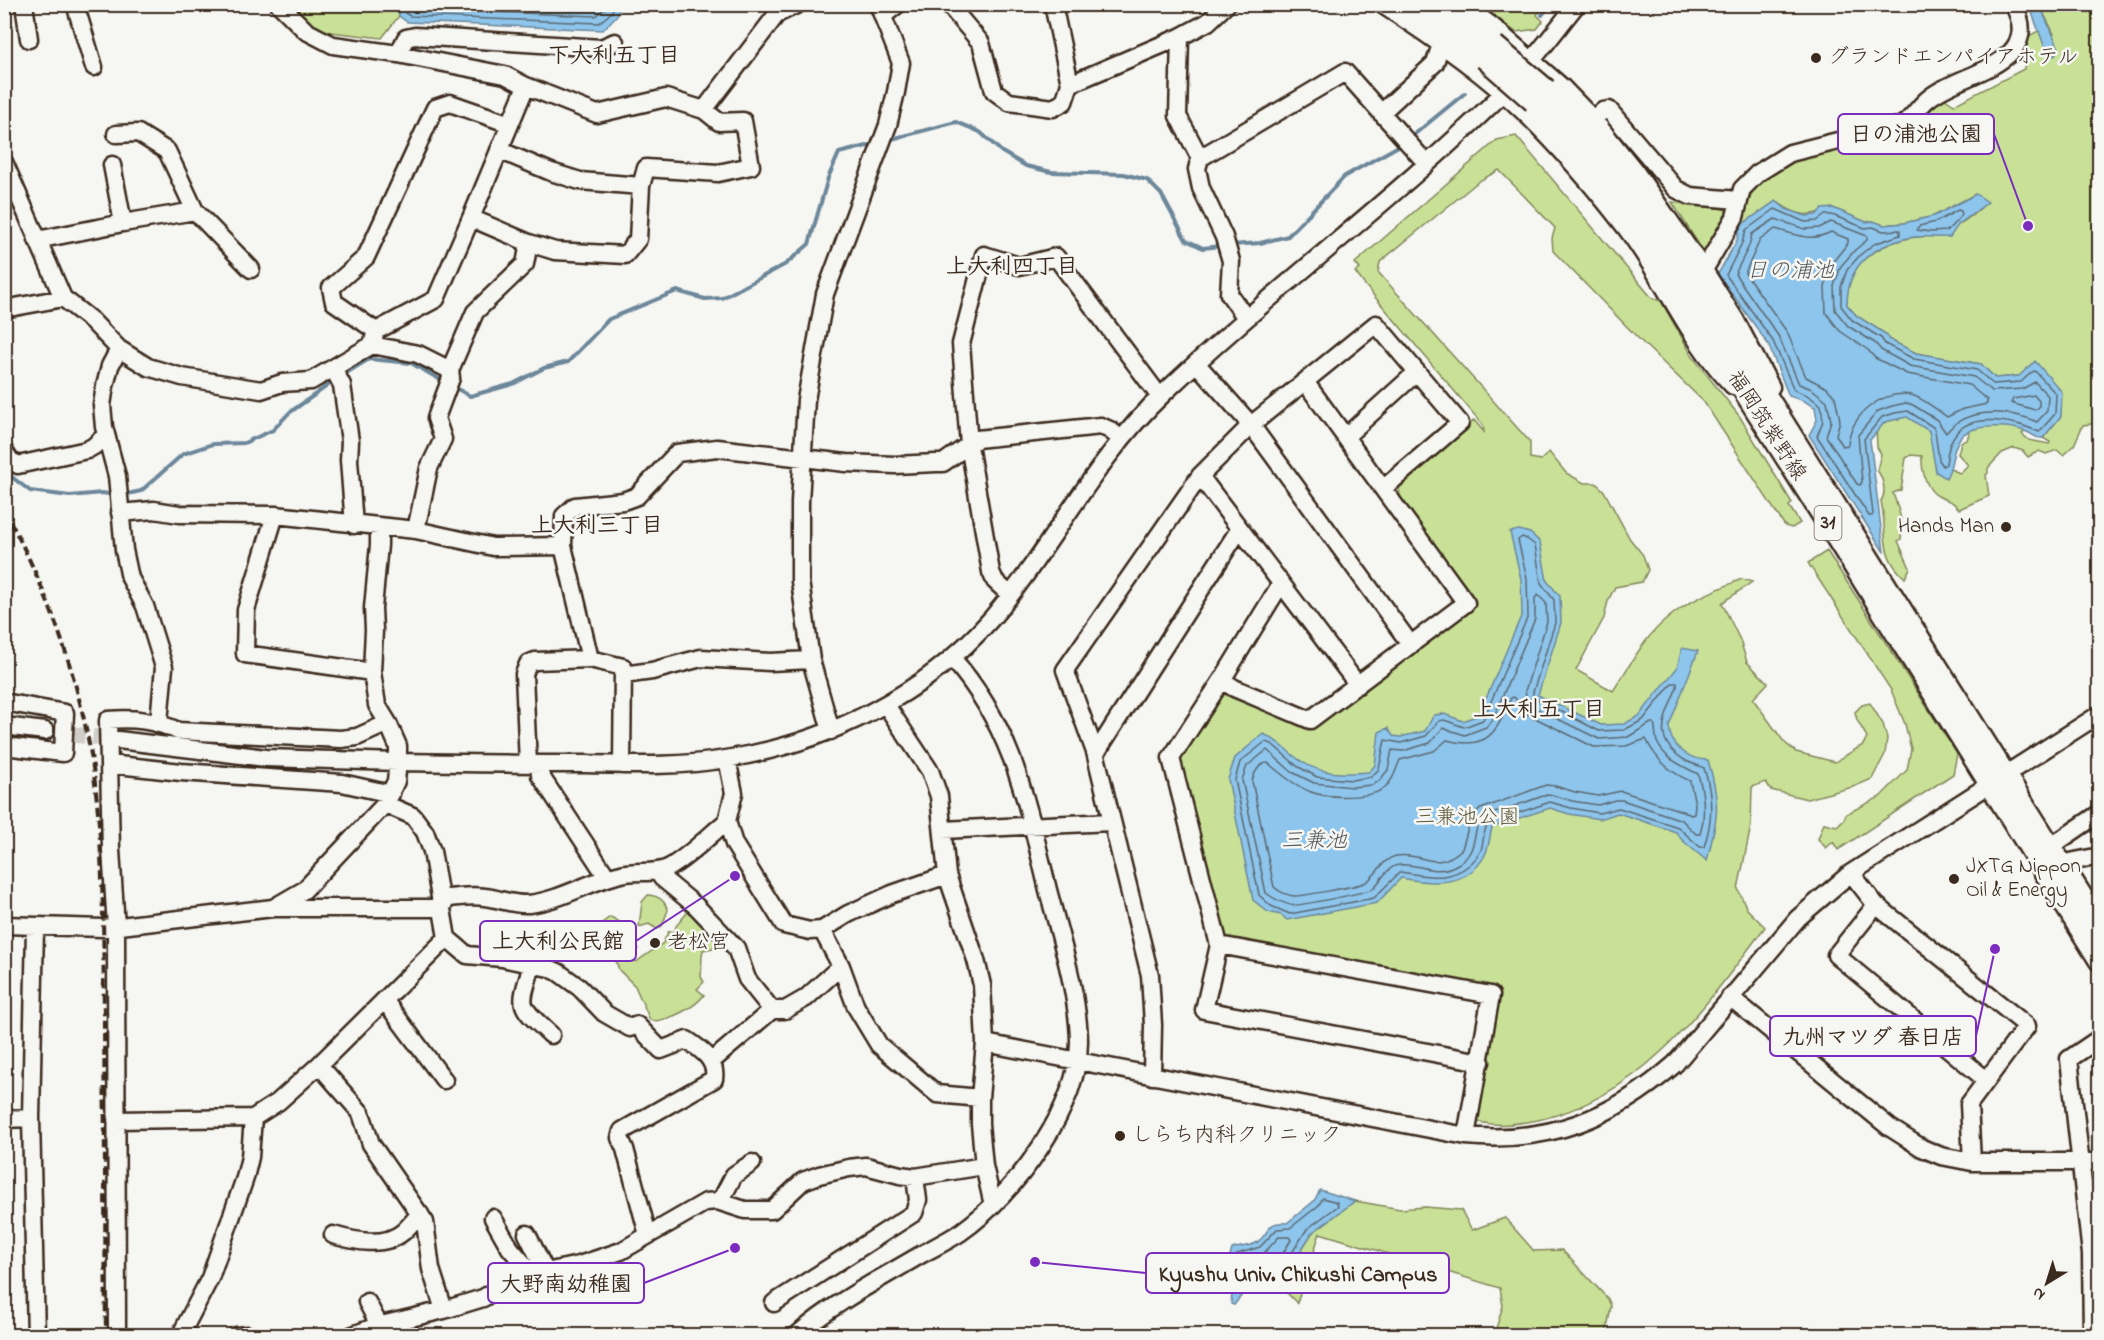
<svg xmlns="http://www.w3.org/2000/svg" width="2104" height="1340" viewBox="0 0 2104 1340" font-family="'Indie Flower','Klee One',sans-serif">
  <style>
    .green { fill: #c9e197; stroke: #82865a; stroke-width: 1.5 }
    .water { fill: #8dc5ec; stroke: #6c879a; stroke-width: 1.5 }
    .lines { fill: none; stroke-linecap: round; stroke-linejoin: round }
    .shore { stroke: #5c6870; stroke-width: 1.5 }
    .stream { stroke: #6c879a; stroke-width: 4 }
    .minor-tunnel { stroke: #d1cdc8; stroke-width: 16; stroke-dasharray: 16 8; stroke-linecap: butt }
    .minor-casing { stroke: #3b2a1e; stroke-width: 21 }
    .major-casing { stroke: #3b2a1e; stroke-width: 26 }
    .minor { stroke: #f6f6f2; stroke-width: 16 }
    .major { stroke: #f6f6f2; stroke-width: 21 }
    .rail { stroke: #3b2a1e; stroke-width: 4; stroke-dasharray: 9 4.5; stroke-linecap: butt }
    .major-bridge-casing { stroke: #3b2a1e; stroke-width: 26; stroke-linecap: butt }
    .major-bridge { stroke: #f6f6f2; stroke-width: 21 }
    .poi-dot { fill: #3b2a1e; stroke: #f6f6f2; stroke-width: 2 }
    .labels { text-anchor: middle; dominant-baseline: central; stroke-width: 5; stroke-linejoin: round; paint-order: stroke }
    .shield { fill: #f6f6f2; stroke: #73675e; stroke-width: 1.5 }
    .shield-label { font-size: 20px; font-weight: bold; fill: #3b2a1e }
    .poi-label { font-size: 21px; fill: #3b2a1e; stroke: #f6f6f2; text-anchor: start }
    .street-label { font-size: 21px; fill: #3b2a1e; stroke: #f6f6f2 }
    .park-label { font-size: 21px; fill: #5e583c; stroke: #f6f6f2 }
    .neighbourhood-label { font-size: 22px; font-weight: bold; fill: #3b2a1e; stroke: #f6f6f2 }
    .water-label { font-size: 22px; font-style: italic; fill: #54585c; stroke: #f6f6f2 }
    .leader { fill: none; stroke: #7b2cbf; stroke-width: 2 }
    .callout-dot { fill: #7b2cbf; stroke: #f6f6f2; stroke-width: 2 }
    .callout { fill: #f6f6f2; stroke: #7b2cbf; stroke-width: 2 }
    .callout-label { font-size: 22px; text-anchor: middle; font-weight: bold; fill: #3b2a1e }
  </style>
  <rect width="100%" height="100%" fill="#f6f6f2"/>
  <filter id="ink" filterUnits="userSpaceOnUse"><feTurbulence type="fractalNoise" baseFrequency=".0167" numOctaves="2"/><feDisplacementMap in="SourceGraphic" scale="12" xChannelSelector="R" yChannelSelector="G"/><feConvolveMatrix kernelMatrix="1 2 1 2 8 2 1 2 1" color-interpolation-filters="sRGB"/></filter>
  <g filter="url(#ink)">
    <path class="green" d="M288 5H399V16L382 38 322 31Z
      M1479 5H1544L1537 15 1543 21 1537 29 1516 32Z
      M2042 5H2099V423L2083 425 2074 445 2063 455 2057 450 2046 454 2039 451 2028 457 2023 451 2014 448 2002 453 1988 468V473L1986 475 1989 496 1959 509C1951 499 1948 502 1938 496 1926 490 1921 469 1922 456L1911 455 1906 458 1901 490 1893 493C1898 509 1904 521 1901 539L1898 541 1910 568 1905 578C1878 554 1888 531 1881 501 1887 492 1883 478 1877 470L1881 454 1877 447 1876 426 1899 414 1927 417C1934 436 1938 467 1960 473L1968 465 1958 454 1961 442 1967 440 1973 420 2027 428 2022 434 2029 440 2049 444 2050 442 2043 438 2061 416 2019 376 1995 378 1981 364 1916 353 1888 339 1887 335 1857 316 1847 305C1847 294 1847 283 1852 274 1863 254 1889 242 1909 238 1925 236 1944 233 1958 225 1968 219 1979 210 1987 202L1975 194 1934 216 1904 223 1884 225 1873 221 1866 222 1833 208C1808 218 1798 217 1776 201L1740 226 1753 190 1773 174 1798 158 1911 128 1942 97 1954 105 2024 69 2027 37 2040 30 2044 45 2054 34 2044 14Z
      M1516 136 1652 298 1661 301 1693 357 1740 417 1792 503 1789 506 1800 523 1792 528 1785 526 1704 402 1641 341 1553 251 1552 238 1555 228 1499 170 1479 181 1380 262 1378 272 1530 442V458L1541 460 1549 452 1566 473 1584 483H1596L1604 491 1630 539 1643 555 1648 570 1642 582 1615 587 1608 601 1604 618 1576 670 1613 691C1629 667 1644 637 1667 619 1688 600 1716 590 1742 579L1752 582 1722 603 1740 640 1747 662 1768 683 1753 699 1784 742 1796 752 1835 762 1863 745 1867 737 1857 720 1855 712 1862 705 1870 703 1883 724 1887 738 1885 754 1872 779 1853 787 1807 799 1771 790 1766 782 1752 787 1751 826 1738 889 1747 909 1765 927C1704 1008 1643 1097 1538 1120 1516 1124 1496 1127 1475 1121L1497 992 1226 940 1178 757 1219 694 1229 691 1311 726 1476 605 1400 497 1399 487 1474 420 1484 432 1483 425 1364 284 1355 272 1360 269 1355 263 1497 140Z
      M1672 202 1724 209 1731 215 1706 256Z
      M1827 551 1957 754 1953 774 1838 850 1833 842 1826 848 1818 839 1824 823 1837 826 1844 819 1846 814 1880 797 1907 770 1911 749 1905 724 1891 690 1808 563Z
      M648 895C659 896 664 900 668 910L662 926 657 929 649 924 639 927 642 902Z
      M695 912 717 940 713 948 703 950C701 958 702 968 701 977L704 982 697 989 704 995C696 1007 664 1024 650 1020L635 986 619 970 612 948 601 932 602 923 610 917C619 920 623 926 631 929L629 941 638 948 634 960 636 962 663 943 668 932 675 931 676 926 687 913Z
      M1355 1201 1400 1209 1425 1207 1461 1210 1472 1230 1505 1218 1534 1251 1562 1250 1608 1299 1611 1306 1606 1335H1494L1503 1306 1500 1288 1320 1233 1297 1303 1279 1285 1312 1233Z"/>
    <path class="water" d="M399 5V4L620 5 618 14 603 30 407 22 399 16Z
      M2029 5H2042L2044 15 2059 48 2054 56 2044 45Z
      M1976 194 1988 202 1958 225 1950 237C1937 238 1921 235 1908 238 1871 247 1847 265 1847 305L1857 316 1887 335 1888 339 1916 353 1981 364 1995 378 2019 376 2035 361 2062 392 2061 416 2043 438C2035 439 2034 435 2027 432 2011 425 1971 423 1960 438 1951 450 1954 465 1946 478L1936 472 1929 431 1907 417 1885 422 1870 440 1884 552 1809 435 1817 420 1815 407 1804 401 1789 396 1768 344 1718 274 1737 240 1740 226 1776 201 1786 209 1806 216 1816 215 1822 209 1833 208 1866 222 1873 221 1884 225 1904 223 1934 216Z
      M1519 530 1530 533 1540 542 1547 581 1560 596 1561 623 1538 695 1601 725 1624 724 1639 716 1677 668 1682 648 1698 651 1669 726C1670 746 1688 760 1708 760 1721 804 1718 817 1707 861L1682 840 1676 832 1618 813 1600 819 1569 814 1550 808 1492 827C1490 836 1489 847 1485 855 1468 888 1431 884 1401 878L1377 903 1287 920 1281 915 1268 912 1253 900 1228 779 1235 758 1263 734C1279 740 1287 752 1301 761 1321 775 1345 774 1369 772L1375 765 1379 732 1388 728 1393 736 1400 737 1425 731 1434 715 1444 714 1463 721 1479 715 1522 614 1521 579 1510 532Z
      M1320 1190 1355 1201 1312 1233 1279 1285 1249 1286 1234 1305 1231 1304 1234 1272 1229 1260 1232 1249C1239 1247 1250 1246 1256 1243 1271 1234 1264 1221 1287 1223L1314 1201Z"/>
    <g class="lines">
      <path class="shore" d="M405 4V13L410 16 599 23 612 12 614 4
        M413 4 416 9 596 16 605 8 606 4
        M535 4 593 7 596 4
        M1775 209 1805 222 1817 221 1825 215H1832L1865 228 1873 227 1883 231 1900 230V235L1874 244 1860 255 1847 270 1841 287V306L1852 320 1881 338 1885 344 1914 359 1977 370 1993 384 2021 382 2032 372 2035 371 2056 394 2055 414 2039 432C2018 422 1975 412 1957 432 1949 441 1947 453 1946 464L1943 466 1939 460 1935 431 1933 427 1908 411 1895 413 1882 417 1864 439 1873 514 1872 516H1869L1817 436 1823 421 1821 405 1807 395 1794 390 1773 341 1726 275 1742 243 1746 230Z
        M1958 210 1961 211 1962 215 1947 231 1931 232 1917 230 1919 226 1936 222Z
        M1775 219 1805 229 1819 228 1831 222 1867 236V240L1855 250 1841 266 1834 286 1835 310 1848 326 1875 343 1881 350 1910 366 1974 377 1992 391 2022 389 2035 382 2048 396 2047 411 2037 422C2013 411 1978 408 1956 423 1952 426 1949 430 1946 433L1937 420 1913 405 1906 403 1892 406 1878 411 1858 435 1862 482 1860 485 1857 484 1826 436 1831 421 1827 401 1812 389 1799 384 1779 337 1735 274 1749 246 1752 234Z
        M1775 229C1795 234 1810 243 1831 232L1848 239V243L1832 263 1825 287 1826 313 1840 331 1868 350 1875 358 1907 374 1969 385 1987 400V404L1963 409 1947 417C1939 411 1921 397 1911 395 1881 389 1849 417 1848 445L1843 446 1836 435 1840 420 1835 397 1827 388 1806 377 1787 332 1745 273 1760 240Z
        M2034 395 2039 401V407L2035 410 2011 403 2013 399Z
        M1522 537 1527 539 1535 545 1541 583 1554 600 1555 623 1533 692V697L1599 731 1624 730 1643 720 1672 683H1677V687C1665 718 1650 739 1686 761 1692 764 1698 765 1704 768 1713 796 1713 819 1704 847H1700L1678 827 1619 808 1599 813 1571 808 1550 802 1488 823C1483 831 1484 841 1481 850 1478 856 1474 861 1469 865 1448 883 1424 875 1400 872L1374 898 1290 914 1271 906 1259 895 1235 780 1240 762 1265 742 1272 744 1297 766 1317 777 1352 780 1371 777 1379 769 1385 740 1401 743 1426 736 1439 721 1444 720 1464 727 1483 720 1528 616 1527 579 1518 540Z
        M1538 595 1546 603 1547 622 1525 691 1527 701 1533 707 1599 739 1628 737 1651 723H1654C1656 729 1655 736 1657 742 1665 760 1683 766 1698 774 1704 794 1706 814 1700 834H1696L1682 820 1622 800H1615L1598 805 1572 801 1549 794 1483 817C1470 831 1480 851 1458 864 1434 878 1420 862 1399 865 1387 866 1381 882 1372 889 1368 892 1295 907 1291 905 1282 903 1273 898 1266 893L1242 780 1247 766 1267 750 1292 772 1314 783 1352 787 1372 785 1379 781 1388 770 1392 750 1403 751 1430 743 1443 728 1465 735 1486 727 1492 721 1535 619V598Z
        M1514 697 1527 714 1594 747 1626 746 1646 739C1656 760 1670 772 1690 781L1695 804 1694 814 1691 815 1682 811 1621 791 1598 796 1575 792 1555 786 1546 785 1478 810 1470 821 1462 849C1435 874 1422 851 1396 856 1381 859 1377 877 1364 883 1357 886 1304 896 1295 896 1289 896 1279 892 1274 887L1252 781C1254 773 1259 763 1268 763 1281 774 1294 785 1311 792 1326 798 1372 799 1384 788 1394 780 1395 771 1400 760L1434 751 1447 740C1488 751 1497 732 1511 698Z
        M1323 1198 1337 1202 1338 1206 1307 1229 1276 1278 1240 1282V1271L1236 1259 1237 1254 1260 1247 1277 1229 1290 1228 1318 1206Z
        M1279 1237H1289L1291 1240 1272 1271 1249 1272 1246 1260 1264 1253Z"/>
      <path class="stream" d="M1542 15 1551 4
        M1410 138 1465 93
        M888 140 956 122 980 132 1002 152 1026 166 1051 172 1124 174 1147 180 1161 194 1186 240 1203 248 1221 246
        M1231 245 1260 243 1288 236 1345 176 1402 144
        M343 375 369 359 411 363 446 383
        M452 386 470 396 513 384 544 368 568 362 609 319 677 291 705 299 722 298 786 264 809 244 828 178 839 153 875 144
        M4 471 30 491 70 496 102 493 116 495
        M123 495 141 491 183 454 213 444 244 443 273 430 289 413 334 381"/>
      <path class="minor-tunnel" d="M45 731 118 740"/>
      <defs>
        <path id="minor" d="M24 4 29 39
          M75 4 94 67
          M279 4 306 31 333 45 398 54 505 75 526 86 597 114 666 98 704 110 719 122 743 121 751 166 718 173 646 168 641 186 638 239 625 255 555 251 529 243 525 264 475 312 450 370 451 378 436 418 443 439 429 468 416 530
          M948 4 981 43 994 91 1009 102 1053 108 1064 102 1070 84 1180 37 1208 22 1227 4
          M1053 4 1070 84
          M1381 4C1431 36 1484 73 1526 114 1562 149 1595 188 1626 228 1664 278 1688 340 1733 386
          M1462 4 1492 26 1562 87 1593 119 1635 171 1704 270 1735 319 1771 387
          M883 16 898 4
          M1180 37 1178 116 1200 158 1197 169 1201 188 1224 237 1231 261 1229 294 1246 318
          M398 54 406 38 415 36 601 48 615 42
          M526 86 471 218 529 243
          M704 110 777 14 798 4
          M1381 113 1435 63 1441 44
          M1588 123 1603 111 1609 110 1676 189 1690 196 1738 200
          M116 134 138 133 167 151 195 211 251 269
          M499 150 551 172 580 181 641 186
          M1200 158 1345 72 1427 164
          M4 162 63 298 92 321 119 349 148 367 182 377 261 390 282 383 311 381 372 345
          M112 165 123 223
          M37 240 123 223 195 211
          M1704 270 1735 217 1742 189 1758 173 1790 153 1902 125C1913 118 1918 107 1928 99 1959 72 2047 65 2013 4
          M4 309 63 298
          M376 331 436 299 471 218
          M119 349 110 366 105 386 102 405 104 427 117 476 124 550 130 578 145 606 164 667 159 722
          M1196 363 1251 425 1411 645
          M333 368 342 385 350 441 349 460 354 525
          M450 370 418 354 372 345 376 331 334 302 331 288 366 257 435 108 450 103 510 124
          M1345 437 1417 372
          M4 451 10 460 18 465 87 450 94 446 106 435
          M1200 476 1358 685
          M120 513 154 510 179 514 275 515 416 530 493 547 563 546
          M275 515 246 610 245 654 372 672
          M379 527V545L373 608 374 630 372 672 377 705 388 723
          M1282 585 1277 590 1222 680 1171 758 1219 945 1204 1010 1481 1062
          M1010 595 995 581 991 572 969 445 961 344 984 255 1019 266 1056 257 1160 397
          M623 675 652 671 701 658 770 662 811 660
          M1222 680 1234 688 1310 720 1466 603 1306 383
          M4 702 65 713 63 753 4 746
          M886 705 930 771 939 796 947 875 976 960 982 985 985 1043 980 1098V1124L984 1166
          M4 726 45 731
          M831 731 811 660 800 581V502L806 400 825 294 888 125 896 92 901 63 878 4
          M1095 752 1098 750 1235 536 1241 531
          M727 759 734 793 727 821 734 844 784 925 810 931 822 930 848 914 892 894 947 875
          M109 764 181 772 342 783 391 794
          M528 764 524 674 528 664 535 661 590 659
          M539 764 540 775 607 877
          M622 765 623 667 590 659 563 546 564 516 575 506 623 501 637 496 677 453 717 448 846 463 895 465 936 463H943L977 439 1101 426 1110 430 1121 439
          M385 804 413 816 425 832 432 851 447 938 467 955 502 958 549 968 558 972 580 988 604 1013 630 1028 637 1025 661 1050 687 1040C702 1050 717 1060 714 1079L622 1131 620 1138 625 1149 648 1235
          M943 830 1111 822
          M2050 847 2100 813
          M2070 862 2100 856
          M658 872 662 878 696 906 736 948 747 979 772 1010
          M1851 873 1876 905 2027 1026 1969 1104 1972 1162
          M1876 905 1836 955 1985 1079
          M274 908H441
          M441 908 448 898C461 897 472 895 485 897 501 899 513 905 529 904 562 900 590 881 621 874 637 870 657 875 670 867 687 858 711 834 727 821
          M4 925 103 928 273 908 304 890 385 804 396 781 398 762C460 763 522 764 585 764 632 765 679 767 726 759 827 743 924 696 992 618 1053 546 1094 459 1164 393 1272 290 1393 201 1500 96 1528 68 1552 35 1577 4
          M35 927 31 1118 36 1336
          M822 930 841 966 856 1007 879 1045 937 1094 980 1098
          M1219 945 1491 995 1466 1136
          M532 965C519 1009 517 1003 551 1035
          M1730 997 1889 1127 1922 1148 1941 1156 1972 1162H2100
          M385 1001 444 1080
          M985 1043 1466 1136C1549 1144 1613 1118 1675 1064L1798 918 1839 883 1851 873 2100 714
          M712 1061 772 1010H785L806 998 841 966
          M319 1065 361 1113 371 1144 425 1222 431 1269 444 1310
          M1152 1076 1153 1025 1150 975 1095 752 1065 670 1200 476 1251 425 1376 324 1460 423 1384 488
          M4 1119 31 1118
          M116 1120 253 1118 278 1102 319 1065 447 938
          M720 1202 734 1175 752 1163
          M493 1218 510 1248 533 1275
          M527 1234 546 1272
          M333 1235C354 1241 384 1248 403 1232 409 1227 414 1220 420 1214
          M367 1302 379 1325
          M774 1303 914 1213 918 1200 915 1177
          M117 1336 116 927 111 850 108 720C134 718 155 720 178 731L341 739 357 737 388 723 398 746V762L266 758 118 740
          M180 1336 210 1278 245 1178 250 1157 253 1118
          M236 1336 247 1335
          M350 1336 377 1326 444 1310 483 1298 517 1278 579 1265 621 1251 706 1202 717 1201 745 1210H772L803 1181 819 1175 849 1168 866 1166 900 1175 915 1177 984 1166 993 1205
          M796 1336C833 1303 880 1279 922 1254 935 1247 949 1240 961 1232 1015 1194 1079 1108 1079 1041 1078 993 1060 936 1048 890 1027 803 1013 727 952 658
          M2092 1336 2091 1254 2069 1059 2100 1038"/>
        <path id="major" d="M1410 4 1433 18 1485 58
          M1440 4 1494 46
          M1546 90C1585 131 1621 174 1655 220L2100 926
          M1534 101 1566 132 1603 176 1639 224 1826 520 2100 960"/>
      </defs>
      <use href="#minor" class="minor-casing"/>
      <use href="#major" class="major-casing"/>
      <use href="#minor" class="minor"/>
      <use href="#major" class="major"/>
      <path class="rail" d="M4 510C47 587 78 675 92 761 105 849 103 939 104 1028 105 1130 105 1233 106 1336"/>
      <defs>
        <path id="major-bridge" d="M1494 46 1546 90
          M1485 58 1534 101"/>
      </defs>
      <use href="#major-bridge" class="major-bridge-casing"/>
      <use href="#major-bridge" class="major-bridge"/>
    </g>
  </g>
  <g class="poi-dot">
    <circle cx="1816" cy="58" r="6"/>
    <circle cx="2006" cy="527" r="6"/>
    <circle cx="1954" cy="879" r="6"/>
    <circle cx="655" cy="943" r="6"/>
    <circle cx="1120" cy="1136" r="6"/>
  </g>
  <g class="labels">
    <rect class="shield" x="1814.5" y="506" width="27" height="34" rx="4.5"/>
    <g class="shield-label">
      <text x="1828" y="523">31</text>
    </g>
    <g class="poi-label">
      <text x="1828" y="58">グランドエンパイアホテル</text>
      <text x="1994" y="527" text-anchor="end">Hands Man</text>
      <text x="1966" y="867">JXTG Nippon<tspan x="1966" dy="24">Oil &amp; Energy</tspan></text>
      <text x="667" y="943">老松宮</text>
      <text x="1132" y="1136">しらち内科クリニック</text>
    </g>
    <g class="street-label">
      <text transform="translate(1766 426) rotate(57)">福岡筑紫野線</text>
    </g>
    <g class="park-label">
      <text x="1467" y="818">三兼池公園</text>
    </g>
    <g class="neighbourhood-label">
      <text x="614" y="57">下大利五丁目</text>
      <text x="1012" y="268">上大利四丁目</text>
      <text x="597" y="527">上大利三丁目</text>
      <text x="1539" y="711">上大利五丁目</text>
    </g>
    <g class="water-label">
      <text x="1790" y="272">日の浦池</text>
      <text x="1314" y="842">三兼池</text>
    </g>
  </g>
  <path class="leader" d="M2028 226L1994 134M735 876L636 941M1995 949L1976 1036M1035 1262L1146 1273M735 1248L644 1283"/>
  <g class="callout-dot">
    <circle cx="2028" cy="226" r="6"/>
    <circle cx="735" cy="876" r="6"/>
    <circle cx="1995" cy="949" r="6"/>
    <circle cx="1035" cy="1262" r="6"/>
    <circle cx="735" cy="1248" r="6"/>
  </g>
  <g class="callout">
    <rect x="1838" y="114" width="156" height="40" rx="6"/>
    <rect x="480" y="921" width="156" height="40" rx="6"/>
    <rect x="1770" y="1016" width="206" height="40" rx="6"/>
    <rect x="1146" y="1253" width="303" height="40" rx="6"/>
    <rect x="488" y="1263" width="156" height="40" rx="6"/>
  </g>
  <g class="callout-label">
    <text x="1916" y="141">日の浦池公園</text>
    <text x="558" y="948">上大利公民館</text>
    <text x="1873" y="1044">九州マツダ 春日店</text>
    <text x="1298" y="1281">Kyushu Univ. Chikushi Campus</text>
    <text x="566" y="1291">大野南幼稚園</text>
  </g>
  <rect width="2104" height="1340" fill="none" stroke="#f6f6f2" stroke-width="24"/>
  <rect x="12" y="12" width="2080" height="1316" fill="none" stroke="#3b2a1e" stroke-width="2" filter="url(#ink)"/>
  <g transform="translate(2047 1283) rotate(218)" stroke="#f6f6f2" stroke-width="4.5" paint-order="stroke">
  <path d="M0-4.5L10 22L0 15L-10 22Z" fill="#3b2a1e"/>
  <text y="-9" font-size="16" font-weight="bold" text-anchor="middle" fill="#3b2a1e">N</text>
  </g>
</svg>
